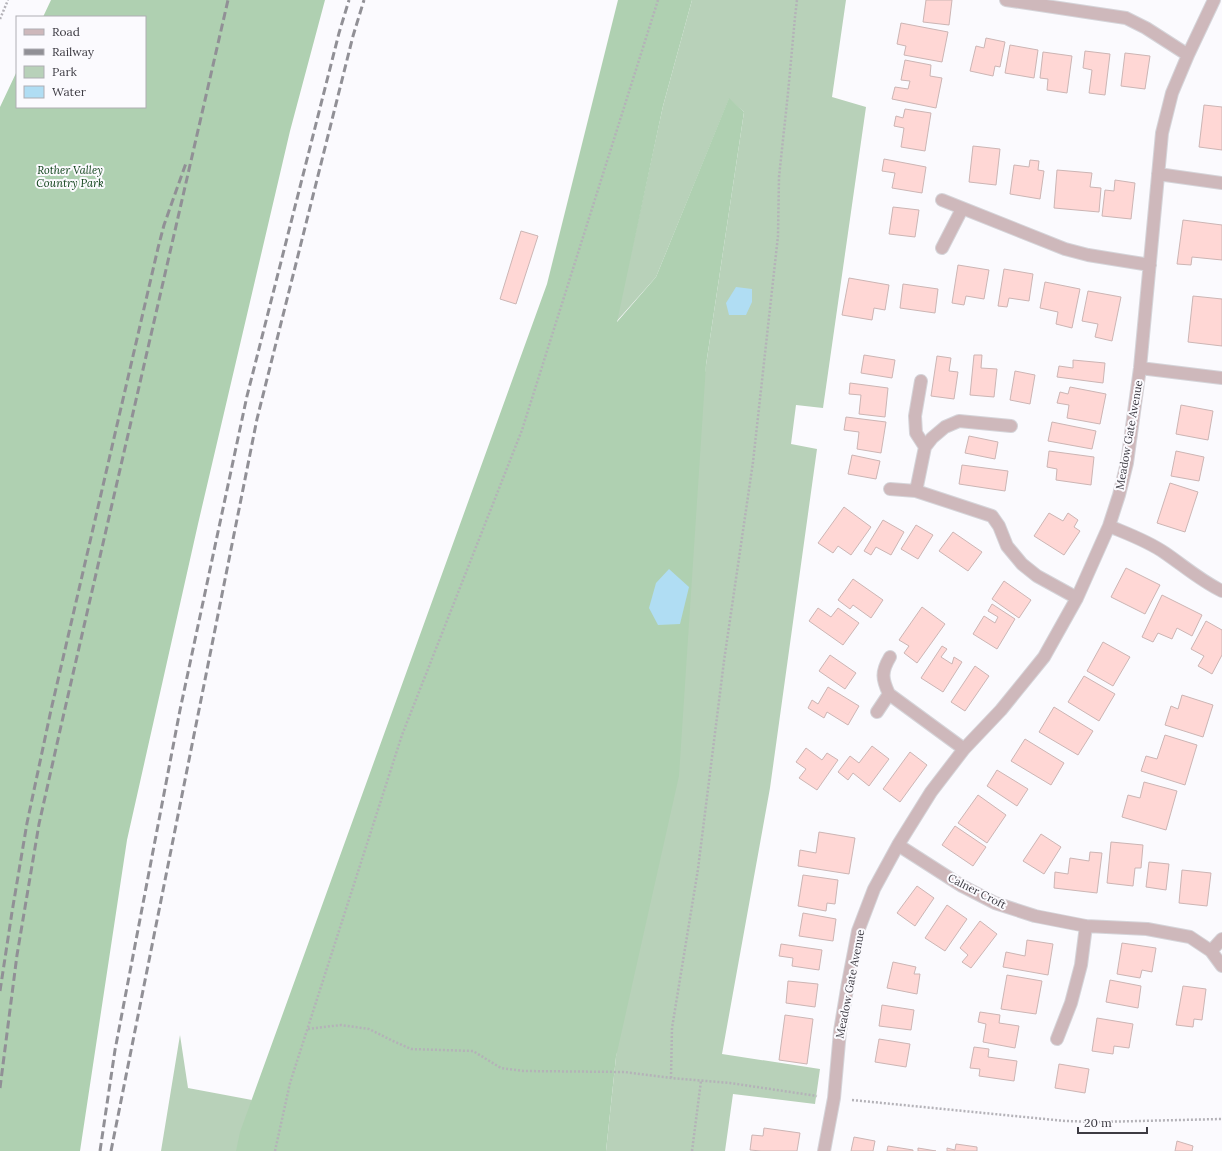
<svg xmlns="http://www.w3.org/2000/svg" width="1222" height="1151" viewBox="0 0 1222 1151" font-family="Lora,serif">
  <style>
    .green { fill: #b8d1b9 }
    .forest { fill: #afd0b1 }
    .water { fill: #b0ddf3 }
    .building { fill: #ffd7d5; stroke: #ccb5b4 }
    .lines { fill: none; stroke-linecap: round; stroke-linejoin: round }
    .street-casing { stroke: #d5d4d9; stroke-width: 14 }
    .path { stroke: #b4b2b8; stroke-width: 2.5; stroke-dasharray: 2 2; stroke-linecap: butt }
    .street { stroke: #ceb8bb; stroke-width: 12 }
    .rail { stroke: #919096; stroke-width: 3; stroke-dasharray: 8 4; stroke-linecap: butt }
    .labels { text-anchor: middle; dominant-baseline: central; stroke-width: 4; stroke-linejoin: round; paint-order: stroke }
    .park-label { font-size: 11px; font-style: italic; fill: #0e4118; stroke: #fbfafe }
    .street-label { font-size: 11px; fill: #3d3b43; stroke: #fbfafe }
  </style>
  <rect width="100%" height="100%" fill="#fbfafe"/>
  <path class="green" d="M692 0H846L832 97 866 107 823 408 796 405 791 444 817 449 770 788 722 1054 820 1069 815 1104 733 1094 725 1151H606L616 1057 706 365 744 112 729 99 656 277 616 322 663 106Z
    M180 1035 188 1088 252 1100 240 1151H161Z"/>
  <path class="forest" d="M51 0H325L290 131 198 524 127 840 80 1151H0V107L17 71V107H145V17H43Z
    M618 0H692L663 106 617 322 656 277 729 98 744 112 706 365 679 776 616 1057 606 1151H236L240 1132 547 284Z"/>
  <path class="water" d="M736 287 752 289V302L746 315H729L726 303Z
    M669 569 689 587 680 624 658 625 649 608 656 583Z"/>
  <path class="building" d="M926 0H952L949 25 923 22Z
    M901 23 948 32 942 62 904 55 906 46 897 44Z
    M986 38 1005 42 1000 67 995 66 993 76 970 71 976 46 984 48Z
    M1010 45 1038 50 1034 78 1005 73Z
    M1085 51 1110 54 1105 95 1089 93 1092 70 1083 68Z
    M1043 52 1072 56 1067 93 1047 90 1048 79 1040 78Z
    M1125 53 1150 56 1145 89 1121 86Z
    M905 60 931 65 930 76 942 78 936 108 892 99 895 87 908 89 910 81 901 80Z
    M1204 105 1222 107V150L1199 147Z
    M905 109 931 113 925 151 901 147 904 128 894 126 896 116 903 118Z
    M973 146 1000 149 996 185 969 182Z
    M884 159 926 167 922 193 892 188 895 173 882 171Z
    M1030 160 1039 161 1038 170 1044 171 1040 199 1010 194 1014 165 1029 167Z
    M1057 170 1092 173 1090 187 1101 188 1099 212 1054 208Z
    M1115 180 1135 183 1131 219 1102 216 1105 190 1114 191Z
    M893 207 919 210 915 237 889 234Z
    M1183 220 1222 225V260L1192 257 1191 265 1177 264Z
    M521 231 538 236 516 304 500 299Z
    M958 265 989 270 984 299 966 296 964 305 952 303Z
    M1004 269 1033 274 1029 301 1009 298 1007 307 998 306Z
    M849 278 889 285 885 310 874 308 872 320 842 315Z
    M1045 282 1080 289 1072 328 1056 324 1058 312 1040 308Z
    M903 284 938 289 935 313 900 308Z
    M1088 291 1121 297 1112 341 1095 337 1098 324 1082 321Z
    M1193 296 1222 299V346L1188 342Z
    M864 355 895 360 892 378 861 373Z
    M974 355H982L981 368 997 369 994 397 970 395Z
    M937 356 951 358 949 371 958 372 954 399 931 396Z
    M1073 360 1105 363 1103 383 1057 377 1059 366 1073 368Z
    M1015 371 1035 375 1030 404 1010 400Z
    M850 383 888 388 885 417 859 414 861 395 849 394Z
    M1070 387 1106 394 1100 424 1067 418 1069 405 1057 403 1060 392 1068 394Z
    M1181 405 1213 411 1208 440 1176 434Z
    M846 417 886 422 881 453 857 449 859 432 844 430Z
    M1052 422 1096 431 1092 449 1048 441Z
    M969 436 998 442 995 459 965 453Z
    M1049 451 1094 457 1091 485 1056 480 1057 469 1047 467Z
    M1176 451 1204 457 1199 481 1171 476Z
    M852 455 880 461 876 479 848 474Z
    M962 465 1008 471 1005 491 959 484Z
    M1170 483 1198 492 1185 532 1157 523Z
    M844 507 871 527 851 555 838 546 833 553 818 543Z
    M1049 513 1063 521 1068 513 1078 520 1074 527 1080 531 1064 555 1034 536Z
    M883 520 904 532 891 555 876 547 871 555 864 551Z
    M916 525 933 535 918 559 901 549Z
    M953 532 982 552 968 571 939 551Z
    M1126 568 1160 585 1145 614 1111 597Z
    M853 579 883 600 871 618 853 605 850 609 838 600Z
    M1004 581 1031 600 1019 618 992 599Z
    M1162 595 1202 615 1192 636 1177 628 1172 639 1158 633 1153 642 1142 637Z
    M992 604 1015 619 997 649 973 634 984 616 995 623 998 617 988 611Z
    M922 607 945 624 917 663 904 653 909 646 899 640Z
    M818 608 831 617 838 608 859 623 843 645 809 621Z
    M1206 621 1222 630V655L1212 674 1198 666 1204 656 1191 649Z
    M1103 642 1130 657 1113 686 1087 671Z
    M942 646 947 649 941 657 952 664 954 657 962 662 943 692 921 678Z
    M830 655 856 673 845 689 819 671Z
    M975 666 989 676 965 711 951 702Z
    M1084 676 1115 694 1099 721 1068 702Z
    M828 687 859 706 848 725 827 712 824 718 808 708 812 700 818 704Z
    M1182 695 1213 705 1203 737 1165 725 1171 706 1178 709Z
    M1054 707 1093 731 1078 755 1039 732Z
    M1165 735 1197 745 1185 785 1141 771 1146 756 1157 759Z
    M1025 739 1064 763 1051 785 1011 761Z
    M872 746 889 759 869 786 853 773 848 780 838 772 850 756 859 763Z
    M806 748 822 760 827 753 838 760 817 790 799 778 806 769 796 762Z
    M910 752 927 765 900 802 883 789Z
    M997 770 1028 789 1017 806 987 786Z
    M1144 782 1177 791 1166 830 1122 817 1128 795 1140 798Z
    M978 795 1006 815 987 843 958 823Z
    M955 826 986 847 973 866 942 845Z
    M819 832 855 838 849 874 798 866 800 850 816 853Z
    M1041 834 1061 847 1044 874 1023 861Z
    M1111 842 1143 845 1141 868H1135L1133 886 1107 883Z
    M1090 852 1102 853 1097 893 1054 888 1055 872 1068 874 1070 858 1089 861Z
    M1149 862 1169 864 1166 890 1146 887Z
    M1182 870 1211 873 1207 906 1179 903Z
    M803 875 838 880 835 904 827 903 826 911 798 906Z
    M917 886 934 898 915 926 897 913Z
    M947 905 967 919 945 951 925 938Z
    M803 913 836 919 833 941 799 936Z
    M980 921 997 934 971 968 962 962 968 955 960 948Z
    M1027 940 1053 944 1048 975 1003 967 1006 952 1025 956Z
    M1122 943 1156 948 1152 972 1142 970 1140 978 1117 974Z
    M781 944 822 950 819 970 792 966 793 958 779 956Z
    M893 962 916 967 914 974H920L917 994 887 988Z
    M1007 975 1042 981 1036 1014 1001 1009Z
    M1110 980 1141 986 1138 1008 1106 1002Z
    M788 981 818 984 815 1007 786 1003Z
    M1183 986 1206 989 1202 1020 1194 1019 1193 1027 1176 1025Z
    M882 1005 914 1010 911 1030 879 1026Z
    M980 1012 1000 1015 999 1023 1019 1026 1015 1048 983 1042 986 1024 978 1022Z
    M785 1015 813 1019 807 1064 779 1060Z
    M1097 1018 1133 1024 1129 1048 1114 1046 1113 1054 1092 1051Z
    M879 1039 910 1044 906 1067 875 1062Z
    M974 1047 989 1049 988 1057 1017 1061 1014 1081 979 1076 980 1069 970 1068Z
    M1059 1064 1089 1069 1085 1093 1055 1088Z
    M764 1128 800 1133 797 1151H761L750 1150 752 1135 763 1136Z
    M854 1137 875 1141 873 1151H851Z
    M1177 1141 1193 1146 1192 1151H1175Z
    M956 1144 977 1147V1151H947V1148L955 1150Z
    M888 1146 913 1150V1151H887Z
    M918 1148 936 1151H918Z"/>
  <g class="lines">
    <defs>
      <path id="street" d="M1006 0 1126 18 1146 28 1188 55
        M1158 174 1222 183
        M942 200 1065 249 1088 255 1150 265
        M942 248 962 209
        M1140 368 1222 378
        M921 381 915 416 916 433 925 447
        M890 489 916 491 992 516 999 526 1007 546 1022 564 1037 576 1077 598
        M916 491 925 447 932 438 945 427 959 421 1011 426
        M1109 526C1128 534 1148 541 1165 553 1184 566 1201 581 1222 591
        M890 657C881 672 882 679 889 694L964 749
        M877 712 889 694
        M898 845 962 886 995 903 1035 916 1086 926 1147 929 1190 937 1211 951 1222 966
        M1211 951 1222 939
        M1057 1039 1071 1003 1081 965 1086 926
        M824 1151 834 1098 840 1031 848 983 858 931 874 889 898 845 931 792 964 749 1001 710 1044 657 1077 598 1109 526 1119 495 1127 463 1140 368 1162 133 1172 93 1188 55 1214 0"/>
    </defs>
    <use href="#street" class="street-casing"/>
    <path class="path" d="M0 19 8 0
      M308 1029 341 1025 369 1029 393 1041 411 1049 473 1051 501 1068 523 1071 625 1072 671 1078 730 1083 817 1096
      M671 1078 672 1028 698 869 724 661 753 462 778 236 779 177 788 93 795 17 797 0
      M852 1100 1065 1121 1097 1122 1222 1119
      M275 1151 290 1083 402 735 522 430 658 0
      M692 1151 701 1081"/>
    <use href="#street" class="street"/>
    <path class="rail" d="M0 991 12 912 27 823 51 710 158 248 164 225 186 163
      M0 1088 17 955 39 824 61 726 228 0
      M100 1151 115 1050 180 710 247 396 339 33 349 0
      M111 1151 257 419 353 36 364 0"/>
  </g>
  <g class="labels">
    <g class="park-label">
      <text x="70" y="170">Rother Valley<tspan x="70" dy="13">Country Park</tspan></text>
    </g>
    <g class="street-label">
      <text transform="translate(1129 435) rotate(-80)">Meadow Gate Avenue</text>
      <text transform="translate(977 891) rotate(27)">Calner Croft</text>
      <text transform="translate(850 984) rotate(-79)">Meadow Gate Avenue</text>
    </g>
  </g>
  <rect x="16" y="16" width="130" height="92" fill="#fbfafe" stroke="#afaeb3"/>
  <rect x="24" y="29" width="20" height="6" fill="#ceb8bb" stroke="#afaeb3"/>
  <text x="52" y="36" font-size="12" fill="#3d3b43">Road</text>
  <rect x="24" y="49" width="20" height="6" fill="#919096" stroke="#afaeb3"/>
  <text x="52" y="56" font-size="12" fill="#3d3b43">Railway</text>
  <rect x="24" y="66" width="20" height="12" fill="#b8d1b9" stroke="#afaeb3"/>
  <text x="52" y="76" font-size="12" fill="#3d3b43">Park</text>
  <rect x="24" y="86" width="20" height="12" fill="#b0ddf3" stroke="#afaeb3"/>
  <text x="52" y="96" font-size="12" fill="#3d3b43">Water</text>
  <path d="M1078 1127v6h69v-6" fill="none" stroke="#3d3b43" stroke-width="2"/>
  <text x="1084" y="1127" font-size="12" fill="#3d3b43" stroke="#fbfafe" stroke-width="3" paint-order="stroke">20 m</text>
</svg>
